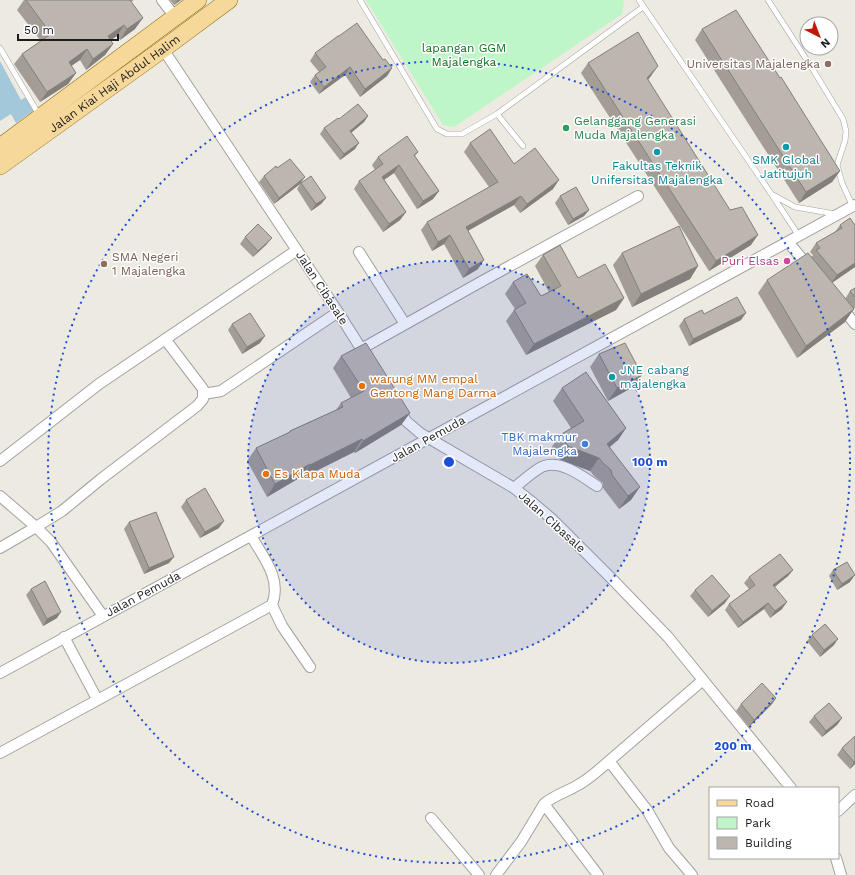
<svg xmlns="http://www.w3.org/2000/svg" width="855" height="875" viewBox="0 0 855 875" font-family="'Work Sans',sans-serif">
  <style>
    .park { fill: #bef6c8 }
    .water { fill: #a3c8d9 }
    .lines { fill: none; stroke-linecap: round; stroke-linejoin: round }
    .lane-casing { stroke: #a2a2a2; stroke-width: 6 }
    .street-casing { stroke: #a2a2a2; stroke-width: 12 }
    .primary-casing { stroke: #8c6c06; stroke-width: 18 }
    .lane { stroke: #fff; stroke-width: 5 }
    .street { stroke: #fff; stroke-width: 10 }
    .primary { stroke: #f7d89b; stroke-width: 17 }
    .wall { fill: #a39d96 }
    .shaded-wall { fill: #847f7a }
    .building { fill: #bdb6ae; stroke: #847f7a }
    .ring { fill: none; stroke: #1d4ed8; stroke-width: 2; stroke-dasharray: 2 4 }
    .education-dot { fill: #8d6e63; stroke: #fff; stroke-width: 1.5 }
    .leisure-dot { fill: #2e9e5b; stroke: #fff; stroke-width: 1.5 }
    .culture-dot { fill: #0f9aa8; stroke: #fff; stroke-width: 1.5 }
    .hotel-dot { fill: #d1479c; stroke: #fff; stroke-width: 1.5 }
    .food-dot { fill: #e8710a; stroke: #fff; stroke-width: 1.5 }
    .shop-dot { fill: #3f7fe0; stroke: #fff; stroke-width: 1.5 }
    .labels { text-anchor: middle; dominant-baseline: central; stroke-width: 3; stroke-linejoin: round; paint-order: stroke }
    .park-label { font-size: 12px; fill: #107321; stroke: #fff }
    .education-label { font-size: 12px; fill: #785e54; stroke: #fff; text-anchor: end }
    .street-label { font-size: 12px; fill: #1b1b1b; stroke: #fff }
    .leisure-label { font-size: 12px; fill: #27864d; stroke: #fff; text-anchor: start }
    .culture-label { font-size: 12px; fill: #0d838f; stroke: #fff }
    .hotel-label { font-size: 12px; fill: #b23c85; stroke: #fff; text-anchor: end }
    .food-label { font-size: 12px; fill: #c56008; stroke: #fff; text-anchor: start }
    .shop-label { font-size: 12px; fill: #366cbe; stroke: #fff; text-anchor: end }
    .centre { fill: #1d4ed8; stroke: #fff; stroke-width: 2 }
    .ring-label { font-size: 12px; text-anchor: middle; font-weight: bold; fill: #1d4ed8; stroke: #fff; stroke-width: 3; stroke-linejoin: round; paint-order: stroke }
  </style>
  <rect width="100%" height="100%" fill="#eceae1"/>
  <path class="park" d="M366 0H623L624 2 622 14 454 127 443 125Z"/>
  <path class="water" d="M0 61 21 100 26 97 34 110 16 123 11 114 0 121Z"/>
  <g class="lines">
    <defs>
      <path id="lane" d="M360 0 437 129 447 134H462L497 114 643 7
        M639 0 772 195 799 236
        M768 0 812 68 843 119 846 131 845 141 837 165 842 183 853 207
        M0 48 39 115
        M497 114 523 146
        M773 195 795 207 835 214"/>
      <path id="street" d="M162 0 175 17
        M163 49 338 312 367 358
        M788 242 810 268
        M359 252 405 324
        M840 305 855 324
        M361 349 486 279 638 196
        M204 394 221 391 338 312
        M399 409 406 421 420 433 514 488 532 502 552 519 614 581 668 637 791 788
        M0 461 99 384 297 250
        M514 488C520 483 537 468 544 466 562 460 583 477 597 486
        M0 496 36 527 62 511 101 479 197 406 203 399V389L165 339
        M251 536C264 558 282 579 272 605L282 626 310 667
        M0 548 36 527 51 542 103 616
        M64 637 97 699
        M0 673 855 205
        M0 753 272 605
        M544 804 598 875
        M838 811 855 795
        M431 818 479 875
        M836 858 841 875
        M496 875 521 842 544 804C554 795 567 792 578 785 589 779 599 770 609 761
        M692 875 669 848 647 810 609 761 703 680"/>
      <g id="primary">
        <path d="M0 147 198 0"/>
        <path id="s1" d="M0 166 163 49 229 0"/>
      </g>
    </defs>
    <use href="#lane" class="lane-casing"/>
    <use href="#street" class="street-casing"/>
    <use href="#primary" class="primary-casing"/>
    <use href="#lane" class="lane"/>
    <use href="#street" class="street"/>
    <use href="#primary" class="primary"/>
  </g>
  <path class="wall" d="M24 0H134L131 2 135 29 120 40 117 36 110 40 113 44 105 55 86 70 80 60 71 66 76 73 68 84 40 102 14 64 22 54 41 41 17 10Z
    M170 0H181L174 5Z
    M702 29 840 171 832 182 799 203 695 40Z
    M339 36 383 60 392 68 387 76 360 97 345 75 319 94 310 82 315 75 319 72 310 61 315 53Z
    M588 63 651 76 648 80 751 245 709 271 581 73Z
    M368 116 364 122 351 133 355 149 340 160 320 134 324 128 339 119Z
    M470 143 514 164 553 189 520 213 514 205 468 231 478 269 463 278 444 244 432 251 421 230 427 222 489 187 464 152Z
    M418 152 415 156 439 191 433 199 417 209 394 173 384 180 406 212 400 220 383 232 354 189 359 181 375 170 372 165 378 157Z
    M277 168 326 198 321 204 311 211 297 189 300 184 274 204 259 182 264 176Z
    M560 196 589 210 584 216 568 225 555 203Z
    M840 225H855V267L832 283 845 299 850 291 855 288V308L853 309 845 322 797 358 758 293 767 280 811 257 813 255 810 252 816 243 835 232Z
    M245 237 267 244 253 257 240 244Z
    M622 253 698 266 690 279 632 307 613 265Z
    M543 255 578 278 624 298 616 310 526 355 506 321 514 310 515 309 505 294 513 282 541 296 549 292 535 266Z
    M704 314 741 320 689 346 679 326 684 319Z
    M232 324 260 343 242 354 228 330Z
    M599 354 642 375 633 387 608 401 590 367Z
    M341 356 410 413 401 425 355 453 354 452 302 478 301 477 267 497 247 461 256 448 288 433 290 431 336 410 341 403 351 398 333 368Z
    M562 388 626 428 618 440 610 447 631 500 619 509 603 488V483L594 476 590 471 559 459 551 448 560 435 571 428 553 401Z
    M186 500 219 528 200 538 181 507Z
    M129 522 169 563 144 574 124 529Z
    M793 570 788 576 775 587 782 609 770 618 764 609 738 628 725 610 729 604 749 589 744 583 749 577Z
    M833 570 850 582 837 590 829 576Z
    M31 589 57 618 43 626 26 595Z
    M695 590 725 603 708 617 690 596Z
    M812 635 834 645 820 657 807 641Z
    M776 698 772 704 749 727 736 711 741 704Z
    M814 716 842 718 837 725 822 737 809 722Z
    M855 736V764L850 769 837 755 842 748Z"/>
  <path class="shaded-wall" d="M178 0H181L174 5Z
    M143 18 135 29 120 40 127 29Z
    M124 25 117 36 101 47 108 36Z
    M113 44 105 55 86 70 93 59Z
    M87 49 80 60 61 73 69 62Z
    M658 66 651 76 640 88 647 78Z
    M350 67 345 75 319 94 324 87Z
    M392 68 387 76 360 97 365 89Z
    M76 73 68 84 40 102 47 92Z
    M368 116 364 122 346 137 350 131Z
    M359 143 355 149 340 160 344 154Z
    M399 165 394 173 376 185 382 177Z
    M840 171 832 182 799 203 806 192Z
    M305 177 300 184 274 204 279 198Z
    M559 180 553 189 520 213 527 204Z
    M439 191 433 199 417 209 423 201Z
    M521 196 514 205 460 235 466 227Z
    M326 198 321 204 311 211 316 204Z
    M589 210 584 216 568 225 573 219Z
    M406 212 400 220 383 232 389 224Z
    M450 235 444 244 432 251 438 242Z
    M758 235 751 245 709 271 716 261Z
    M272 238 267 244 253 257 258 251Z
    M484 260 478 269 463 278 469 269Z
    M855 263V267L830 284 837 275Z
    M698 266 690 279 632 307 641 294Z
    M624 298 616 310 526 355 534 344Z
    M854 309 845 322 797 358 806 346Z
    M746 313 741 320 689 346 693 339Z
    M265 336 260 343 242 354 247 347Z
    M642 375 633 387 608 401 617 388Z
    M410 413 401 425 355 453 363 441Z
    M626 428 618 440 598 456 607 444Z
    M362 439 354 452 302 478 310 465Z
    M568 446 599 458 590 471 559 459Z
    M310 464 301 477 267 497 275 484Z
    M640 487 631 500 619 509 628 496Z
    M224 521 219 528 200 538 205 532Z
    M174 557 169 563 144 574 149 568Z
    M793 570 788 576 769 591 773 585Z
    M855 575 850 582 837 590 842 584Z
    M730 596 725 603 708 617 712 611Z
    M787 602 782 609 770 618 775 611Z
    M768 603 764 609 738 628 743 622Z
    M61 612 57 618 43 626 47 619Z
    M838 639 834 645 820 657 824 650Z
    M776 698 772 704 749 727 754 720Z
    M842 718 837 725 822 737 826 731Z
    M854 762H855V764L850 769Z"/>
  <path class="building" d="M26 0H130L143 18 127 29 124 25 108 36 113 44 93 59 87 49 69 62 76 73 47 92 22 54 51 34Z
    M736 10 780 78 781 77 840 171 806 192 702 29Z
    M357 23 383 60 385 59 392 68 365 89 350 67 324 87 315 75 326 67 315 53 338 36H339Z
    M638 32 658 66 647 78 730 210 742 207 758 235 716 261 588 63Z
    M358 104 368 116 350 131 359 143 344 154 324 128 338 118 339 119Z
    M490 129 514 164 535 148 559 180 527 204 521 196 466 227 484 260 469 269 450 235 438 242 427 222 498 182 470 143Z
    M407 136 418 152 414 155 439 191 423 201 399 165 382 177 406 212 389 224 359 181 383 164 378 157Z
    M290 159 305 177 279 198 264 176 276 166 277 168Z
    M311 176 326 198 316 204 301 183Z
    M576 187 589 210 573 219 560 196Z
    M850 218 855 225V263L837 275 816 250 820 248 816 243 842 228 840 225Z
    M258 224 272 238 258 251 245 237Z
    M679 226 698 266 641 294 622 253Z
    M560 245 578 278 605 264 624 298 534 344 514 310 526 303 513 282 527 274 541 296 561 286 543 255Z
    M808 253 854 309 806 346 767 280Z
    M855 288V297L850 291Z
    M737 297 746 313 693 339 684 319 702 310 704 314Z
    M250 313 265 336 247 347 232 324Z
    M366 343 410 413 363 441 362 439 310 465V464L275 484 256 448 290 432V431L343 407 341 403 364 391 341 356Z
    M625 343 642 375 617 388 599 354Z
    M586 372 626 428 607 444 640 487 628 496 612 475 611 470 603 463 599 458 568 446 560 435 584 421 562 388Z
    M205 488 224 521 205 532 186 500Z
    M156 512 174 557 149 568 129 522Z
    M780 554 793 570 773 585 787 602 775 611 768 603 743 622 729 604 755 585 749 577Z
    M847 562 855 575 842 584 833 570Z
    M712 575 730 596 712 611 695 590Z
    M45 581 61 612 47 619 31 589Z
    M825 624 838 639 824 650 812 635Z
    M762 683 776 698 754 720 741 704Z
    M829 703 842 718 826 731 814 716Z
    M855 736V762H854L842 748Z"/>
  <circle cx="449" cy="462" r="201" fill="#1d4ed8" fill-opacity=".12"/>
  <g class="ring">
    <circle cx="449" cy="462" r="201"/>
    <circle cx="449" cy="462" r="401"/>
  </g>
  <g class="education-dot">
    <circle cx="828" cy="64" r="4"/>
    <circle cx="104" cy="264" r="4"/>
  </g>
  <circle class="leisure-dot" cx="566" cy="128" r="4"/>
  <g class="culture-dot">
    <circle cx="786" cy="147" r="4"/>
    <circle cx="657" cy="152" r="4"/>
    <circle cx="612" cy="377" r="4"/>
  </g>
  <circle class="hotel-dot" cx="787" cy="261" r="4"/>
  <g class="food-dot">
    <circle cx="362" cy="386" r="4"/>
    <circle cx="266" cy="474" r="4"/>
  </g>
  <circle class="shop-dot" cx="585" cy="444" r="4"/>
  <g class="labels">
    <g class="park-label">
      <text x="464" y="48">lapangan GGM<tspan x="464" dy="14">Majalengka</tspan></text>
    </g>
    <g class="education-label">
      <text x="820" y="64">Universitas Majalengka</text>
      <text x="112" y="257" text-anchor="start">SMA Negeri<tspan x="112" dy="14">1 Majalengka</tspan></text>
    </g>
    <g class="street-label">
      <text stroke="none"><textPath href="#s1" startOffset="141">Jalan Kiai Haji Abdul Halim</textPath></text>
      <text transform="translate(322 288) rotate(57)">Jalan Cibasale</text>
      <text transform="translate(428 439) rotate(-29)">Jalan Pemuda</text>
      <text transform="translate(552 522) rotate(42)">Jalan Cibasale</text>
      <text transform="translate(143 594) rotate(-28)">Jalan Pemuda</text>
    </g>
    <g class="leisure-label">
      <text x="574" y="121">Gelanggang Generasi<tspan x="574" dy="14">Muda Majalengka</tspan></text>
    </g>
    <g class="culture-label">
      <text x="786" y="160">SMK Global<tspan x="786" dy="14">Jatitujuh</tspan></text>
      <text x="657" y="166">Fakultas Teknik<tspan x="657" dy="14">Unifersitas Majalengka</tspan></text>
      <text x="620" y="370" text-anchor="start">JNE cabang<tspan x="620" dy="14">majalengka</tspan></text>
    </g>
    <g class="hotel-label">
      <text x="779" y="261">Puri Elsas</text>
    </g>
    <g class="food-label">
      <text x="370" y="379">warung MM empal<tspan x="370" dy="14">Gentong Mang Darma</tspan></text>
      <text x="274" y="474">Es Klapa Muda</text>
    </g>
    <g class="shop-label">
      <text x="577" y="437">TBK makmur<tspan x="577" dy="14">Majalengka</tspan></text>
    </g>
  </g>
  <circle cx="449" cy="462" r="6" class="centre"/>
  <g class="ring-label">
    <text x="650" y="466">100 m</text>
    <text x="733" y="750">200 m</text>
  </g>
  <rect x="709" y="787" width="130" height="72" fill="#ffffff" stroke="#a4a4a4"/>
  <rect x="717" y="800" width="20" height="6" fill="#f7d89b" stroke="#a4a4a4"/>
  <text x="745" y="807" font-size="12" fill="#1b1b1b">Road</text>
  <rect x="717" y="817" width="20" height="12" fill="#bef6c8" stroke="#a4a4a4"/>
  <text x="745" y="827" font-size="12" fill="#1b1b1b">Park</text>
  <rect x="717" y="837" width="20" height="12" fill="#bdb6ae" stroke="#a4a4a4"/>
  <text x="745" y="847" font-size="12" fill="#1b1b1b">Building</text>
  <g transform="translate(819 36) rotate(138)"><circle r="19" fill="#ffffff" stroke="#a4a4a4"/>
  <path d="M0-3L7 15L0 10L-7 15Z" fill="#be1909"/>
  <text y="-6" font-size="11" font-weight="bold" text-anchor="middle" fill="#1b1b1b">N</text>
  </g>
  <path d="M18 34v6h100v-6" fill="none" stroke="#1b1b1b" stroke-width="2"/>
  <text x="24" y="34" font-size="12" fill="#1b1b1b" stroke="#ffffff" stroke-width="3" paint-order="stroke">50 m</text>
</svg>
